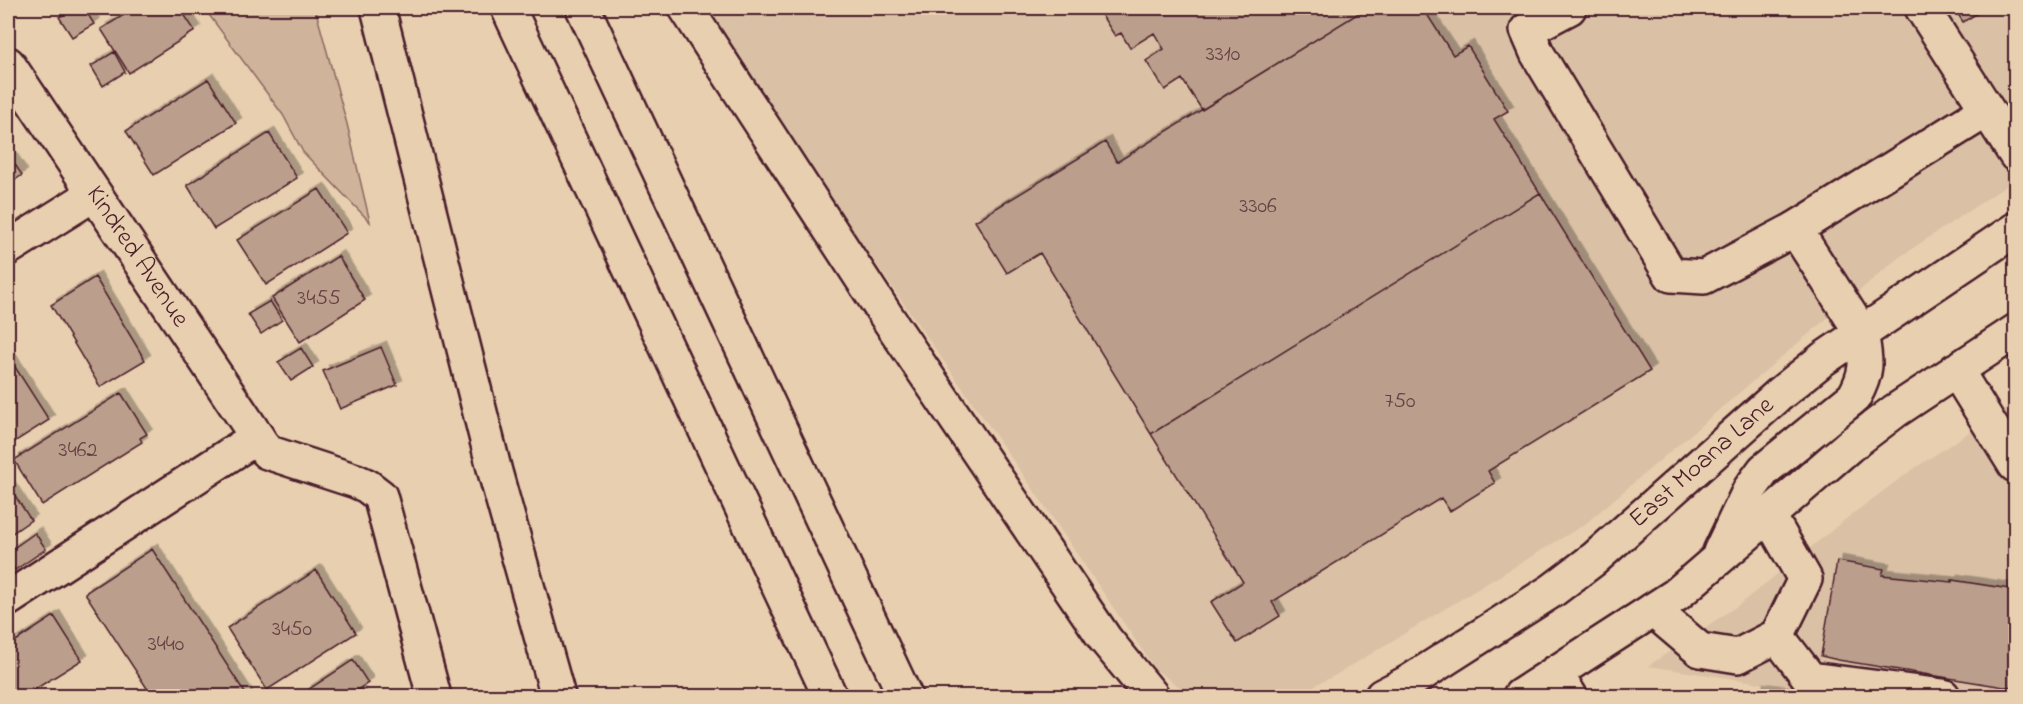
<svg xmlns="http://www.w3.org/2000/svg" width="2023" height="704" viewBox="0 0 2023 704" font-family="'Indie Flower',sans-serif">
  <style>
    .built { fill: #dac0a5 }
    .green { fill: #cfb39a; stroke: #8c6962; stroke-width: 1.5 }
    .building { fill: #bb9e8b; stroke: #4a1f2b; stroke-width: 1.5; filter: url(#shadow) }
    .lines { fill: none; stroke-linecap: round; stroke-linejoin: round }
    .minor-casing { stroke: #4a1f2b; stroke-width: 38 }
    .major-casing { stroke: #4a1f2b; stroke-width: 38 }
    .highway-casing { stroke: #4a1f2b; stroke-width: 38 }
    .minor { stroke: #e8cfb0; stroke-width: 33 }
    .major { stroke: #e8cfb0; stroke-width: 33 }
    .highway { stroke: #e8cfb0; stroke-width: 33 }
    .labels { text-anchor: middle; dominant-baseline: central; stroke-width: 4.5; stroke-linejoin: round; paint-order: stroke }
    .number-label { font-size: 22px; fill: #663f43 }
    .street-label { font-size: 26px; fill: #4a1f2b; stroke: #e8cfb0 }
  </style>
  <defs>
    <filter id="shadow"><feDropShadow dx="5.5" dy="-5.5" stdDeviation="0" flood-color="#0004"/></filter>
  </defs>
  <rect width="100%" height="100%" fill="#e8cfb0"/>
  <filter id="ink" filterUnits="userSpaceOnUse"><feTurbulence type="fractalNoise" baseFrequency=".0167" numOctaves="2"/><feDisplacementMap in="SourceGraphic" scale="12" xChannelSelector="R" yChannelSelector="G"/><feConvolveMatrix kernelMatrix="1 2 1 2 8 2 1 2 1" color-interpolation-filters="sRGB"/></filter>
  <g filter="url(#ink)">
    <path class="built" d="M706 8H2015V180L1898 258 1585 524 1334 676 1293 696H1192L1155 669 1033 489 841 214Z
      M2015 402V696H1849L1648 666 1740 604 1851 515 1909 472Z"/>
    <path class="green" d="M204 8H315L347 124 370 222 303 152 283 115Z"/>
    <path class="building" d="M75 8H84L94 24 72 37 59 17Z
      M135 8H180L195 31 129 73 101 29Z
      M1097 8H1367L1202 110 1182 79 1165 90 1146 61 1164 49 1154 33 1130 48 1121 33 1115 36Z
      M1367 8H1423L1453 55 1468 46 1508 111 1494 119 1540 193 1151 434 1040 253 1007 273 975 221 1105 142 1117 162Z
      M1954 8H1986L1963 22Z
      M114 52 125 72 103 86 91 66Z
      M208 79 236 123 154 175 126 131Z
      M269 133 297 178 214 229 187 185Z
      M8 154 22 175 8 185Z
      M319 189 347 233 266 285 237 240Z
      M1540 193 1650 371 1488 471 1495 483 1450 511 1441 498 1272 602 1280 616 1237 643 1211 602 1243 582 1151 434Z
      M338 256 365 300 300 342 272 298Z
      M95 277 145 360 100 387 51 305Z
      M270 301 282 320 261 334 248 314Z
      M381 347 397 385 340 409 323 371Z
      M301 348 313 367 291 381 278 362Z
      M8 356 49 420 8 446Z
      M121 393 147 434 140 438 142 442 42 505 14 460Z
      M8 485 31 520 8 536Z
      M35 533 46 549 15 570 8 559V552Z
      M152 549 247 696H152L85 593Z
      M1837 561 1884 569 1882 575 1952 582V580L2016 590V686L2004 687 1838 660 1821 656Z
      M316 570 356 633 267 690 227 628Z
      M54 616 82 660 24 696H8V646Z
      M353 660 368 683 357 690 361 696H308L306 691Z
      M1758 689 1812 696H1757Z"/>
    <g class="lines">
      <defs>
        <g id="minor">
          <path d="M1569 8 1527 30 1537 53 1671 275 1704 277 1795 229 1861 332"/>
          <path d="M1922 8 2016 155"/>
          <path id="s1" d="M8 64 267 452 356 481 367 486 380 496 434 696"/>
          <path d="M1795 229 1987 110"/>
          <path d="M8 248 94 194"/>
          <path d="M1956 370 2015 465"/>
          <path d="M1769 516 1805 579 1777 636 1810 679 1943 696"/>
          <path d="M8 599 257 437"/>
          <path d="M1653 610 1700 650 1738 656 1777 636"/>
          <path d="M1555 673 1570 696"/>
        </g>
        <g id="major">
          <path d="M1720 552 1750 489 1764 470 1854 397C1869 370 1866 361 1861 332"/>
          <path id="s2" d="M1387 696 1553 590 1594 559 1781 393 1823 359 2016 229"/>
          <path d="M1520 696 1676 595 1849 446 1895 411 2016 331"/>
        </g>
        <path id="highway" d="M378 8 495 472 558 696
          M508 8 830 696
          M583 8 905 696
          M686 8 887 317 1105 639 1152 696
          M1382 696 1407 683"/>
      </defs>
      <use href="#minor" class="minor-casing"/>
      <use href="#major" class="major-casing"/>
      <use href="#highway" class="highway-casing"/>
      <use href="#minor" class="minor"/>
      <use href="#major" class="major"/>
      <use href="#highway" class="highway"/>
    </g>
  </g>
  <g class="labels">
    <g class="number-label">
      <text x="1223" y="55">3310</text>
      <text x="1258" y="207">3306</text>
      <text x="319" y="299">3455</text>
      <text x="1400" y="402">750</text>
      <text x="78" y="451">3462</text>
      <text x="292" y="630">3450</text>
      <text x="166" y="645">3440</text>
    </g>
    <g class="street-label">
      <text stroke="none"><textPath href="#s1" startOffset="232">Kindred Avenue</textPath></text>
      <text stroke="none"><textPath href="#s2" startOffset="393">East Moana Lane</textPath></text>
    </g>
  </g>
  <rect width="2023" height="704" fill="none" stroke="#e8cfb0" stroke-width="30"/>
  <rect x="15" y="15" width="1993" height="674" fill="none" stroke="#4a1f2b" stroke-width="2" filter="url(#ink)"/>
</svg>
